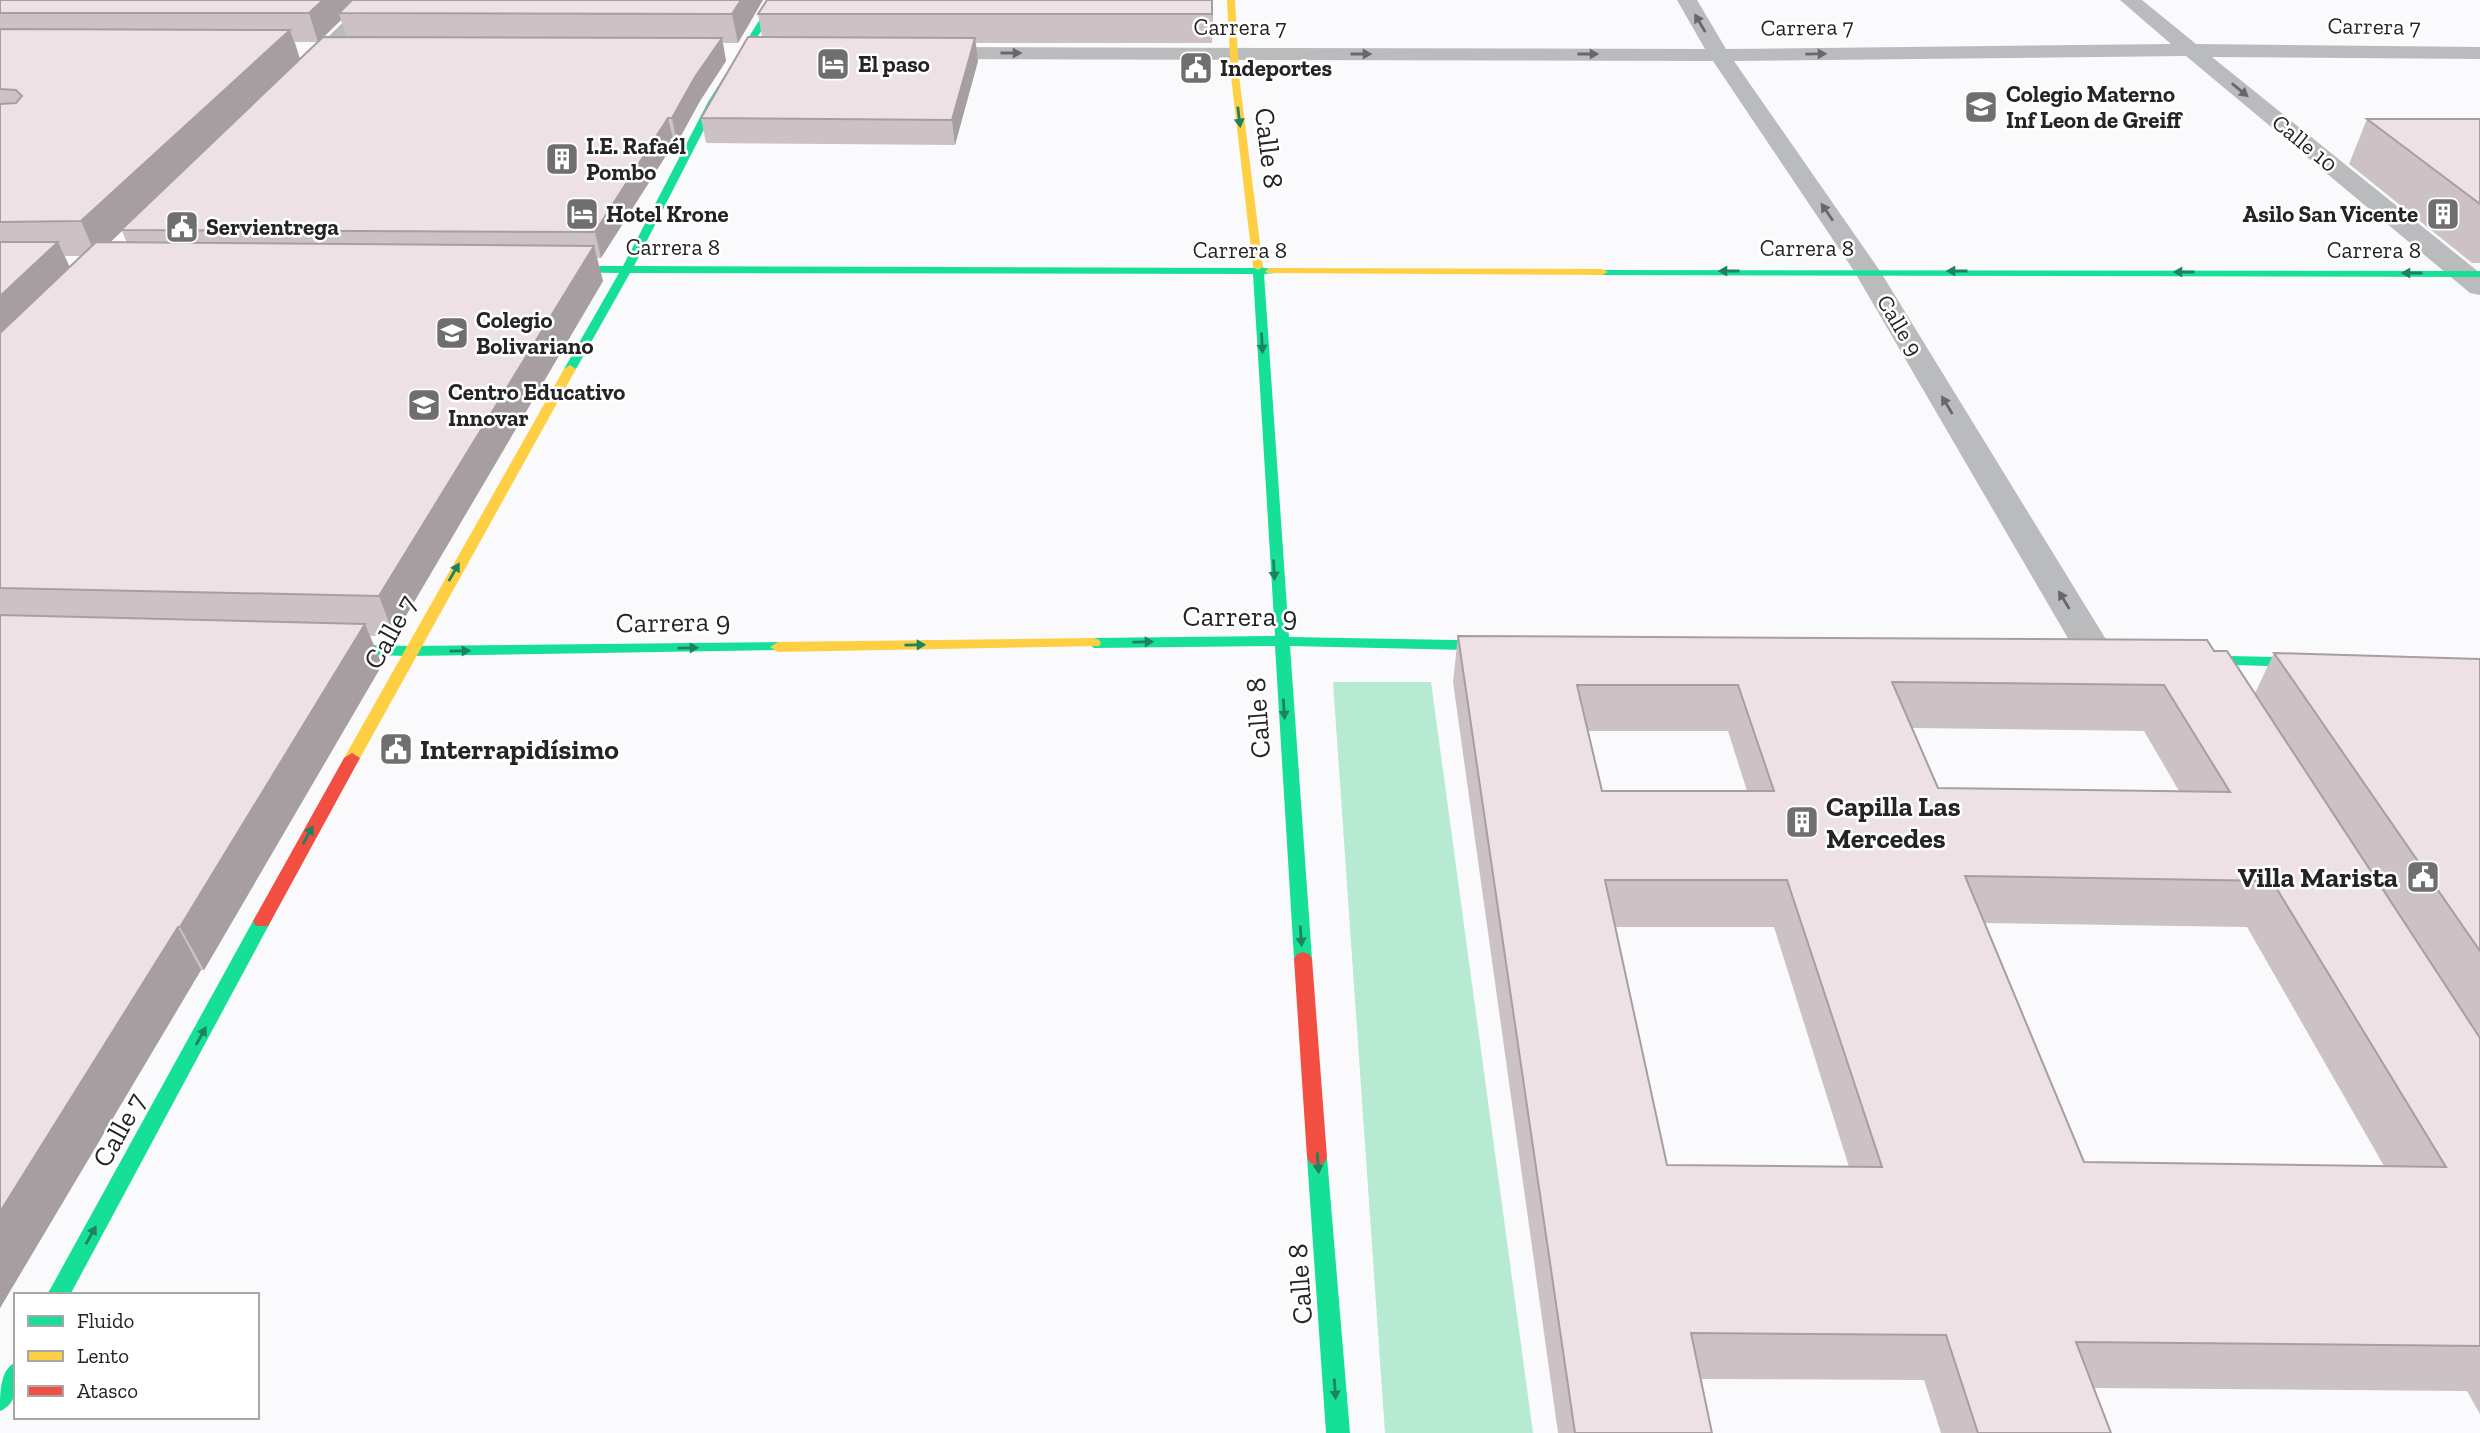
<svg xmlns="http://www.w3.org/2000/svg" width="2480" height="1433" viewBox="0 0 2480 1433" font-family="'Zilla Slab',serif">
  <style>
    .green { fill: #b6ead3 }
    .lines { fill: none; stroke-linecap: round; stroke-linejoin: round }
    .street { fill: #babbbc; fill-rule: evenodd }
    .fast { fill: #16e098; fill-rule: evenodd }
    .slow { fill: #ffcf43; fill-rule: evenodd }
    .jam { fill: #f24e42; fill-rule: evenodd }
    .wall { fill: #ccc2c6; fill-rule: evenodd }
    .shaded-wall { fill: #a69ea1 }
    .building { fill: #ede1e6; stroke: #a69ea1; stroke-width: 2; fill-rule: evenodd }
    .oneway { fill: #68686a }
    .oneway2 { fill: #1d825f }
    .labels { text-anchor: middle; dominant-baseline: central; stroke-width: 5; stroke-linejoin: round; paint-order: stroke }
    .far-street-label { font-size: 23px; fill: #242426; stroke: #fff }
    .far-poi-label { font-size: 23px; font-weight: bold; fill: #242426; stroke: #fff; text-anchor: start }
    .street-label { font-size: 28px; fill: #242426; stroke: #fff }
    .poi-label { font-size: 28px; font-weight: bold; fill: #242426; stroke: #fff; text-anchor: start }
  </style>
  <rect width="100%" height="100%" fill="#fafafd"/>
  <path class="green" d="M1333 682H1431L1533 1433H1385Z"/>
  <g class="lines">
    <path class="street" d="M366 0H387L312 78H296L293 73 296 68Z
      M1677 0H1697L1726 49 2171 44 2120 0H2142L2196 44 2480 47V59L2212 57 2480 273V295L2470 293 2186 56 1734 61 1880 271 2118 659 2112 667 2099 670 2086 667 2080 659 1854 271 1713 61 923 59 915 58 912 53 915 48 923 47 1705 49Z"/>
    <path class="fast" d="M772 0H780L718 102 634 266 1253 268 1258 264 1264 268 1275 269V273L1264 274 1289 637 1510 641 1518 646 1510 651 1290 646 1312 959 1309 964 1303 966 1297 964 1294 959 1275 646 1094 648 1087 643 1094 638 1275 636 1253 274 630 273 576 369 570 373 564 369 619 273 547 272 541 269 547 266H623L708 102Z
      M1598 270 2480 271V277L1602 275 1596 272Z
      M778 642 783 644 786 647 783 650 410 656 324 654 316 649 324 644 410 646Z
      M2182 655 2321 658 2329 663 2321 668 2177 663 2174 660Z
      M262 914 268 916 271 921 70 1295H47L253 921 256 916Z
      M1317 1148 1324 1151 1327 1157 1350 1433H1326L1307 1157 1310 1151Z
      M16 1362C16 1380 20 1403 0 1411 0 1393 0 1369 16 1362Z"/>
    <path class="slow" d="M1227 0H1235L1239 76 1263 267 1258 270 1253 267 1231 76Z
      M1271 268 1602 269 1608 272 1602 275 1267 273 1265 271Z
      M570 365 576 369 360 758 358 762H346L344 758 564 369Z
      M1094 638 1099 640 1101 643 1099 646 778 652 770 647 778 642Z"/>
    <path class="jam" d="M352 753 360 758 271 921 268 926H256L253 921 344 758Z
      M1303 952 1309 954 1312 959 1327 1157 1324 1163 1317 1166 1310 1163 1307 1157 1294 959 1297 954Z"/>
  </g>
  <path class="wall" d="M0 0H763L738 43H723L726 61 700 101 677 143H674L601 258H597L603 281 394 636H370L382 665 204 970H201L0 1308ZM341 20 346 37H324ZM295 42H317L300 59ZM122 231 127 243 110 242ZM65 256H82L70 267Z
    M767 0H1213L1212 43H976L978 61 955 145 706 143 701 118 762 37 758 14Z
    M2367 119H2480V263H2472L2349 164Z
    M1458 636 2214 651 2255 693 2274 653 2480 659V1414L2467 1391 2094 1388 2111 1433H1941L1924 1380 1701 1379 1712 1433H1558L1453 682ZM1912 728 2144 731 2179 791 1938 788ZM1588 731H1728L1747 791H1602ZM1984 923 2247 927 2384 1166 2084 1162ZM1615 927H1774L1849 1167 1667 1165Z"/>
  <path class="shaded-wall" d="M323 0H362L339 13 341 20 318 42 309 13Z
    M741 0H763L738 43 732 14Z
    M1212 0H1213L1212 43Z
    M290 30 300 59 121 230 122 231 96 256 81 221Z
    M722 38 726 61 700 101 677 143 672 118 695 77Z
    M975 38 978 61 955 145 952 120Z
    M668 118 674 143 601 258 595 232Z
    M58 242 74 277 0 348V296Z
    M594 246 603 281 394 636 379 596Z
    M365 624 382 665 204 970 180 927Z
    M178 927 201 970 0 1308V1212Z"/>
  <path class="building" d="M0 0H323L309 13H0Z
    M352 0H741L732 14 339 13Z
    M767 0H1212V14H758Z
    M0 29 290 30 81 221 0 222V104L16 103 22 96 16 90 0 89Z
    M323 37 722 38 695 77 672 118H668L595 232 121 230Z
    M748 37 975 38 952 120 701 118Z
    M2367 119H2480V204Z
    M0 242H58L0 296Z
    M96 242 594 246 379 596 0 588V333Z
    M0 615 365 624 180 927H178L0 1212Z
    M1458 636 2207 640 2214 651H2227L2480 1038V1346L2076 1342 2111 1433H1978L1946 1335 1691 1333 1712 1433H1575ZM1892 682 2164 685 2230 792 1938 788ZM1577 685H1738L1774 791H1602ZM1965 876 2272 881 2446 1167 2084 1162ZM1605 880H1787L1882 1167 1667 1165Z
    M2274 653 2480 659V951Z"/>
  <defs><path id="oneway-solid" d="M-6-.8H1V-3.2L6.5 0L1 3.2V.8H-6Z" transform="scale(1.75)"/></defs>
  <g class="oneway">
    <use href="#oneway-solid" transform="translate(1700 23) rotate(-120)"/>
    <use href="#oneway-solid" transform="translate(1011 53)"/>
    <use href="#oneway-solid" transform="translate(1361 54)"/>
    <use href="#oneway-solid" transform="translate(1588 54)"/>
    <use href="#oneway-solid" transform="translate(1816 54) rotate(-1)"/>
    <use href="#oneway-solid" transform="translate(2240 90) rotate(39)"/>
    <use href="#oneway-solid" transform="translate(1827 212) rotate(-124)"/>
    <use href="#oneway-solid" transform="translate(1947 405) rotate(-121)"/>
    <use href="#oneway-solid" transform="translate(2064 600) rotate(-121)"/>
  </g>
  <g class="oneway2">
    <use href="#oneway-solid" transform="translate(1239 117) rotate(83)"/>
    <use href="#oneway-solid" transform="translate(1729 271) rotate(180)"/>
    <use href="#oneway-solid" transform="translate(1957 271) rotate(-180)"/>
    <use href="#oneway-solid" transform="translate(2184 272) rotate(-180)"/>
    <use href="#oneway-solid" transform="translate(2412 273) rotate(-180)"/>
    <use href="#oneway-solid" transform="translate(1262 343) rotate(87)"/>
    <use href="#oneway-solid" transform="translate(1274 570) rotate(87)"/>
    <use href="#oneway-solid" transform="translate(454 572) rotate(-60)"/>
    <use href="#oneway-solid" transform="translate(1143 642) rotate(-1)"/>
    <use href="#oneway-solid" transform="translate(915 645) rotate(-1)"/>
    <use href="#oneway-solid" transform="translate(688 648) rotate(-1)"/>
    <use href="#oneway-solid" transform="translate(460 651) rotate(-1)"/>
    <use href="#oneway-solid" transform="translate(1284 709) rotate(86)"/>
    <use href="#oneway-solid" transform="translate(308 835) rotate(-61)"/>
    <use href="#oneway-solid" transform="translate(1301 936) rotate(86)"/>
    <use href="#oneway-solid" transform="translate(201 1036) rotate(-61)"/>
    <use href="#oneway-solid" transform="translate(1318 1163) rotate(86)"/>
    <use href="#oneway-solid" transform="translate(91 1235) rotate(-61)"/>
    <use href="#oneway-solid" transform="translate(1335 1389) rotate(86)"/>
  </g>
  <defs>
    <symbol id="hotel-square" viewBox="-11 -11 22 22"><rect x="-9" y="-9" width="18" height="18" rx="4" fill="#6f6f71" stroke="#fff"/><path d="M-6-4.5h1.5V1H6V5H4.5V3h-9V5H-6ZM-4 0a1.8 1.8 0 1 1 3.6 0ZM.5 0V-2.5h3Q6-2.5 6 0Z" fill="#fff"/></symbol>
    <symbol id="civic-square" viewBox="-11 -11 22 22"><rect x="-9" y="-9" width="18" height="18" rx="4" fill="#6f6f71" stroke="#fff"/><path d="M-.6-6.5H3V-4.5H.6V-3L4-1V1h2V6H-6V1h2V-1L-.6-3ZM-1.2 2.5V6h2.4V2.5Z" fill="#fff"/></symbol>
    <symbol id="school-square" viewBox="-11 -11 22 22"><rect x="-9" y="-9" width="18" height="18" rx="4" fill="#6f6f71" stroke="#fff"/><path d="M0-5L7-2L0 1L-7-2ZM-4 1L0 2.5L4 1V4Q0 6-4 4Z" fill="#fff"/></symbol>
    <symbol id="building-square" viewBox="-11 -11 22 22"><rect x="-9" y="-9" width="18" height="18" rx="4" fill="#6f6f71" stroke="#fff"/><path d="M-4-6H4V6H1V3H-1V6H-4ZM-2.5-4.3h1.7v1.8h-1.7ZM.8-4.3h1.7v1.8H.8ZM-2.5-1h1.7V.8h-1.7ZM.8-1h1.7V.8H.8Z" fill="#fff"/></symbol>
  </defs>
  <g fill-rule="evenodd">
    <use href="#hotel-square" x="814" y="45" width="38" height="38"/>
    <use href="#civic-square" x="1177" y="49" width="38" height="38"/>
    <use href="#school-square" x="1962" y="88" width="38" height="38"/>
    <use href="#building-square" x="543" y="140" width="38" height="38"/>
    <use href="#hotel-square" x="563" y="195" width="38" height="38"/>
    <use href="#building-square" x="2424" y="195" width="38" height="38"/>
    <use href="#civic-square" x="163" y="208" width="38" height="38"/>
    <use href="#school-square" x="433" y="314" width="38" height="38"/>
    <use href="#school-square" x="405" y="386" width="38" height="38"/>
    <use href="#civic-square" x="377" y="730" width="38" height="38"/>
    <use href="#building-square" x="1783" y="803" width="38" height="38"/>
    <use href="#civic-square" x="2404" y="858" width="38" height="38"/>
  </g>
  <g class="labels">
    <g class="far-street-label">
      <text transform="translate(2374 26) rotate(1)">Carrera 7</text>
      <text x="1240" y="27">Carrera 7</text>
      <text transform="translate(1807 27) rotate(-1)">Carrera 7</text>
      <text transform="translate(2305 143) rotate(39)">Calle 10</text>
      <text x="673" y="247">Carrera 8</text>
      <text x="1807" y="248">Carrera 8</text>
      <text x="1240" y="250">Carrera 8</text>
      <text x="2374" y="250">Carrera 8</text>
      <text transform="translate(1900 325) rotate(59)">Calle 9</text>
    </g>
    <g class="far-poi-label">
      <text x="858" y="64">El paso</text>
      <text x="1220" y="68">Indeportes</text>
      <text x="2006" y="94">Colegio Materno<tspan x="2006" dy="26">Inf Leon de Greiff</tspan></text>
      <text x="586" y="146">I.E. Rafaél<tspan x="586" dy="26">Pombo</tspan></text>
      <text x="606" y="214">Hotel Krone</text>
      <text x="2418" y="214" text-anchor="end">Asilo San Vicente</text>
      <text x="206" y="227">Servientrega</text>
      <text x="476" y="320">Colegio<tspan x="476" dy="26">Bolivariano</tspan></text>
      <text x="448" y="392">Centro Educativo<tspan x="448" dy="26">Innovar</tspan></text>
    </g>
    <g class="street-label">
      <text transform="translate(1269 148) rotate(83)">Calle 8</text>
      <text x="1240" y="616">Carrera 9</text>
      <text transform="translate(673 622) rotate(-1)">Carrera 9</text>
      <text transform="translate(390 632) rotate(-61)">Calle 7</text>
      <text transform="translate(1258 718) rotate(-94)">Calle 8</text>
      <text transform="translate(119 1130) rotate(-61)">Calle 7</text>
      <text transform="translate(1300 1284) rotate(-94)">Calle 8</text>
    </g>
    <g class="poi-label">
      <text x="420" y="749">Interrapidísimo</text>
      <text x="1826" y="806">Capilla Las<tspan x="1826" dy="32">Mercedes</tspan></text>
      <text x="2398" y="877" text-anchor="end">Villa Marista</text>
    </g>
  </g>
  <rect x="14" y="1293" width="245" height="126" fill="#ffffff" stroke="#a7a7a8" stroke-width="2"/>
  <rect x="28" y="1316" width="35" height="10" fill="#16e098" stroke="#a7a7a8" stroke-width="2"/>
  <text x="77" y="1328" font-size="21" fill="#242426">Fluido</text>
  <rect x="28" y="1351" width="35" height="10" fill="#ffcf43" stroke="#a7a7a8" stroke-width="2"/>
  <text x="77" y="1363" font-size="21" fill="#242426">Lento</text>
  <rect x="28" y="1386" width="35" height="10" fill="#f24e42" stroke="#a7a7a8" stroke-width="2"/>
  <text x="77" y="1398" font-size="21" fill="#242426">Atasco</text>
</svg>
